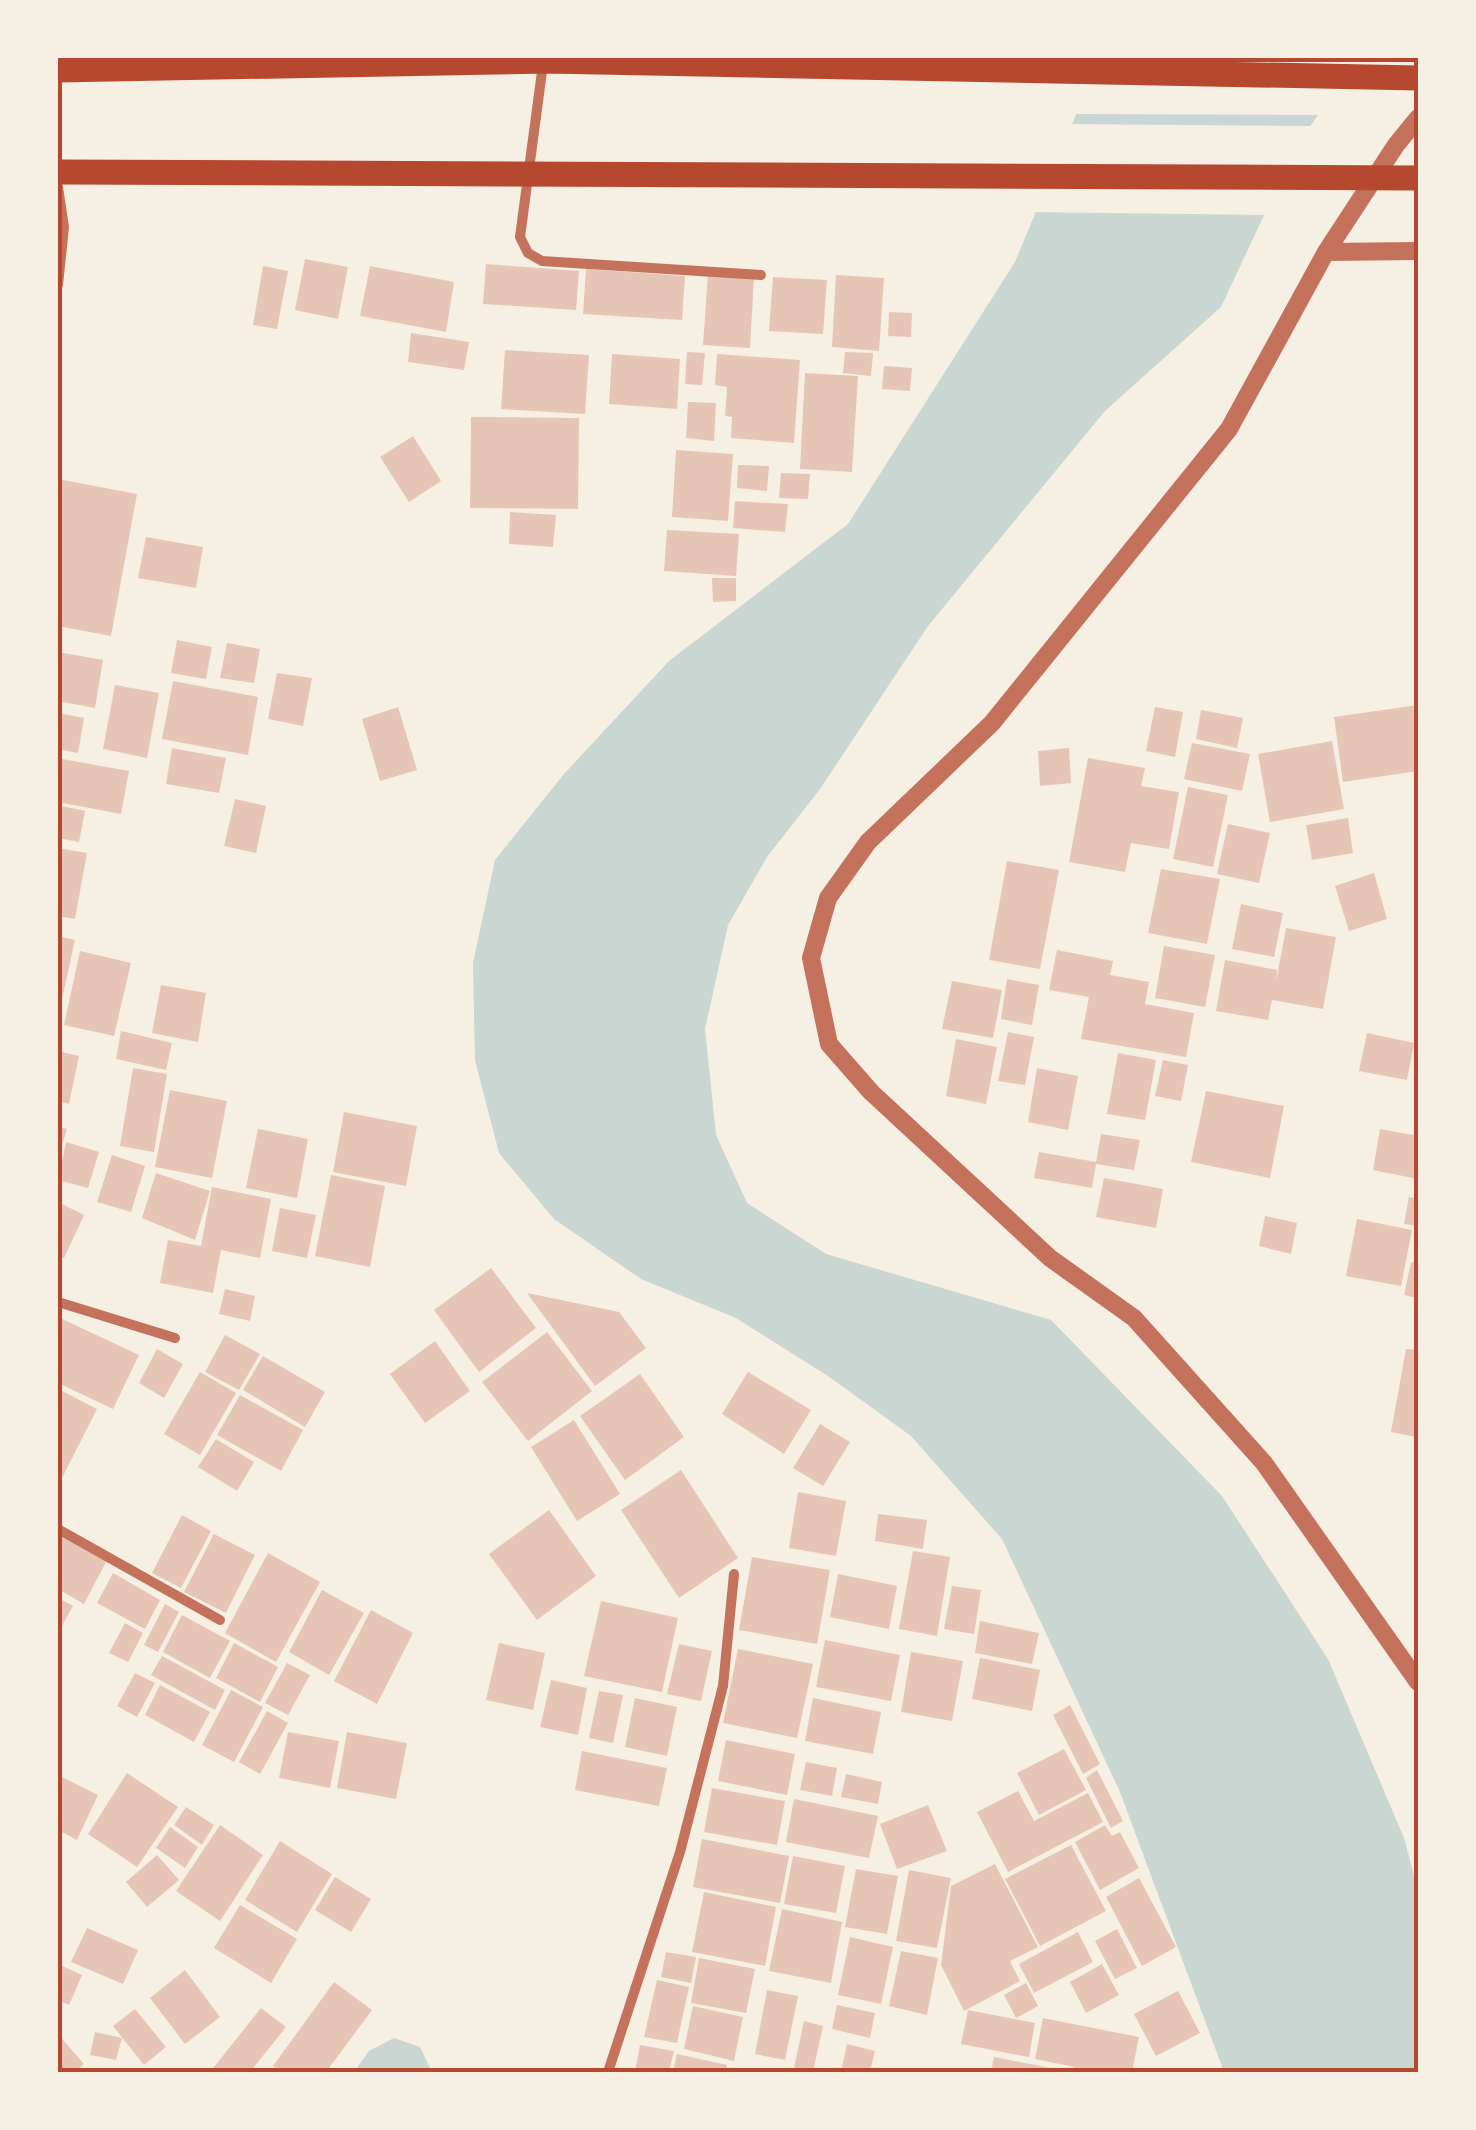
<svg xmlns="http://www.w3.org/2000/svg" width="1476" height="2130" viewBox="0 0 1476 2130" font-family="'Fira Sans Condensed',sans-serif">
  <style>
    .water { fill: #c9d6d2 }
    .pier { fill: #f6efe4 }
    .building { fill: #e6c5b7 }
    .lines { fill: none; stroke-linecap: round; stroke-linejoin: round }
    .minor { stroke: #c5725c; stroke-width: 10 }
    .tertiary { stroke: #c5725c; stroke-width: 18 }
    .primary { stroke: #b5482f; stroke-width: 25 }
    .neatline { fill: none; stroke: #b5482f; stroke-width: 4 }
  </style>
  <rect width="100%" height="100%" fill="#f6efe4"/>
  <path class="water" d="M1357 58 1296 147 1221 307 1105 411 928 626 820 789 767 857 728 925 705 1029 716 1135 747 1203 826 1254 1051 1320 1222 1496 1328 1659 1404 1838 1418 1891V2072H1224L1120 1792 1002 1539 911 1436 828 1376 736 1318 641 1279 554 1219 499 1153 475 1060 473 963 495 860 564 774 669 661 848 524 1015 262 1085 93Z
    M394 2038 420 2047 432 2072H354L369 2051Z"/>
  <path class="pier" d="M1100 58H1362L1324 115 1071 114Z
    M1067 124 1316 126 1270 215 1030 212Z"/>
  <path class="building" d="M305 259 348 267 338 319 295 310Z
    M486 264 579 271 576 310 483 304Z
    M263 266 288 271 277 329 253 325Z
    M370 266 454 282 446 332 360 316Z
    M586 269 685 276 682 320 583 314Z
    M708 275 754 278 750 348 703 345Z
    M836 275 884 278 879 351 832 347Z
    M773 277 827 280 823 334 769 331Z
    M889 312 912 313 911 337 888 336Z
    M411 333 469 342 464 370 408 362Z
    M505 350 589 355 585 414 501 409Z
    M687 352 705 353 702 385 685 384Z
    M845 352 873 353 871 376 843 373Z
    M612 354 680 359 677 409 609 404Z
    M717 354 800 360 794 443 731 438 732 417 725 416 727 387 715 385Z
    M884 366 912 368 910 391 882 389Z
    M805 373 858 376 852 472 800 469Z
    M688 402 716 403 714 441 686 438Z
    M471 417 579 418 578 509 470 508Z
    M413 436 441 481 409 502 380 457Z
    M676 450 733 454 728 521 672 517Z
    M738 465 769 466 767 491 737 488Z
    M781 473 810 474 808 499 779 498Z
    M58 479 137 494 111 636 58 626Z
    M735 501 788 504 785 532 733 528Z
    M510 512 556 515 553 547 509 544Z
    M667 530 739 534 736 576 664 571Z
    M146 537 203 547 196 588 138 578Z
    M712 578H736V601L713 602Z
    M177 640 212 647 206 679 171 673Z
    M227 643 260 649 254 683 220 678Z
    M58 652 103 660 95 708 58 701Z
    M277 673 312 678 303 726 268 719Z
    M173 681 258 697 248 755 162 739Z
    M115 685 159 693 147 758 103 749Z
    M1418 705V771L1343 782 1334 717Z
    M398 707 417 770 380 781 362 719Z
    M1155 707 1183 712 1175 757 1146 751Z
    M1201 710 1243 718 1237 748 1196 739Z
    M58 713 84 718 78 753 58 749Z
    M1332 741 1344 809 1270 822 1258 754Z
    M1192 743 1250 754 1242 791 1184 779Z
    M172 748 226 758 219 793 166 784Z
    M1069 748 1071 783 1040 786 1038 751Z
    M1088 758 1145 768 1141 786 1179 792 1169 849 1131 843 1125 872 1069 862Z
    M62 759 129 771 121 814 58 802Z
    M1188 787 1228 795 1213 867 1173 859Z
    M235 799 266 806 256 853 224 846Z
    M58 805 85 811 79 842 58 838Z
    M1348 818 1353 853 1312 860 1306 825Z
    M1228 824 1270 833 1259 883 1217 874Z
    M58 848 87 853 75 919 58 916Z
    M1007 861 1059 870 1040 969 989 960Z
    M1161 869 1220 879 1207 944 1148 933Z
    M1374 873 1387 919 1349 931 1335 886Z
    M1241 904 1283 913 1274 957 1232 949Z
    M1286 928 1336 937 1323 1009 1272 1000 1268 1020 1216 1011 1225 960 1277 970 1276 982Z
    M58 936 75 940 59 1013H58Z
    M1164 946 1215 955 1205 1007 1155 998Z
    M1057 950 1113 961 1110 975 1149 982 1145 1004 1194 1013 1186 1057 1081 1039 1089 997 1049 990Z
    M80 951 131 963 114 1036 64 1025Z
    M1007 979 1039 985 1032 1025 1001 1019Z
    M952 981 1002 990 993 1038 942 1029Z
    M161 985 206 993 198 1042 152 1033Z
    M121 1031 172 1043 166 1070 116 1059Z
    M1008 1032 1034 1037 1025 1085 998 1081Z
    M1367 1033 1414 1043 1407 1080 1359 1071Z
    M956 1039 997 1047 986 1104 946 1096Z
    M58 1051 79 1056 69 1104 58 1101Z
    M1118 1053 1156 1060 1145 1120 1107 1114Z
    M1163 1060 1188 1065 1181 1101 1155 1096Z
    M133 1068 167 1074 154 1152 120 1146Z
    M1037 1068 1078 1076 1068 1130 1028 1122Z
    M170 1090 227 1101 212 1178 155 1167Z
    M1206 1091 1284 1106 1270 1178 1191 1162Z
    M344 1112 417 1126 406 1186 333 1172Z
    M58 1126 67 1129 58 1158Z
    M258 1129 308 1139 297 1198 246 1188Z
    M1380 1129 1418 1136V1179L1373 1170Z
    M1101 1134 1140 1140 1134 1170 1096 1164 1092 1188 1034 1178 1039 1152 1096 1162Z
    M66 1142 99 1152 88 1188 58 1180Z
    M112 1155 145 1166 131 1212 97 1202Z
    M156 1173 210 1191 195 1240 142 1218Z
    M331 1175 385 1186 370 1267 315 1256Z
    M1104 1178 1163 1189 1156 1228 1096 1217Z
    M212 1187 271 1199 260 1258 221 1250 213 1293 160 1283 168 1240 201 1246Z
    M1409 1197 1418 1199V1226L1404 1224Z
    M58 1202 84 1215 64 1258 58 1255Z
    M280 1208 316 1215 307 1258 272 1251Z
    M1265 1216 1297 1223 1291 1254 1259 1246Z
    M1357 1219 1412 1230 1401 1286 1346 1276Z
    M1411 1262 1418 1263V1298L1404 1295Z
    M491 1268 536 1328 479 1372 434 1310Z
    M225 1289 255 1296 250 1321 219 1314Z
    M527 1293 619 1312 646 1348 595 1386Z
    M58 1317 139 1355 113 1409 58 1383Z
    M547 1332 592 1391 528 1441 482 1382Z
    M225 1335 260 1354 239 1390 205 1372Z
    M435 1341 470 1391 425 1423 390 1374Z
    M157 1349 183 1364 164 1398 139 1383Z
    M1406 1349 1418 1350 1416 1437 1391 1432Z
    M263 1356 325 1392 305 1427 243 1390Z
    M200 1372 236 1393 200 1455 164 1434Z
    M748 1372 811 1410 784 1454 722 1414Z
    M640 1374 684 1437 625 1480 580 1416Z
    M58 1389 97 1409 61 1480 58 1479Z
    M240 1395 303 1430 281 1471 217 1435Z
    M574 1420 620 1494 577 1521 531 1447Z
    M820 1424 850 1442 823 1486 793 1468Z
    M216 1439 254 1462 237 1491 198 1467Z
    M681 1470 738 1558 679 1598 621 1510Z
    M798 1492 846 1501 836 1556 789 1548Z
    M549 1510 596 1576 537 1620 489 1554Z
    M878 1514 927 1520 923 1549 875 1541Z
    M182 1515 211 1531 181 1588 152 1573Z
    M58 1533 107 1560 84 1604 58 1589Z
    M214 1534 255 1555 226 1613 184 1592Z
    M913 1551 950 1557 937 1636 899 1629Z
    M268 1553 320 1582 276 1662 225 1633Z
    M752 1557 830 1570 817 1644 739 1630Z
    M113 1573 160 1600 145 1629 97 1603Z
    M838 1574 897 1586 889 1629 830 1617Z
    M952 1586 981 1590 974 1634 944 1629Z
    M322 1590 364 1613 329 1675 289 1652Z
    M58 1598 73 1606 58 1633Z
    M601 1601 678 1618 662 1692 584 1676Z
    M165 1604 179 1612 158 1652 144 1645Z
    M371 1610 413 1633 377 1704 334 1681Z
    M182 1615 230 1641 210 1678 163 1652Z
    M980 1621 1039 1633 1032 1664 975 1653Z
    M125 1623 143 1633 128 1662 109 1653Z
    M825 1640 900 1655 891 1701 816 1687Z
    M234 1643 278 1667 260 1702 216 1678Z
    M499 1643 545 1653 533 1710 486 1700Z
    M679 1644 712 1651 701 1701 667 1694Z
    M738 1649 813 1664 797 1738 723 1723Z
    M911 1652 963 1661 952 1721 901 1712Z
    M162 1656 225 1690 215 1710 151 1675Z
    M980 1658 1040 1670 1032 1711 972 1699Z
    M287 1663 310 1675 288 1715 265 1703Z
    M135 1673 155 1683 137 1717 117 1706Z
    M551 1680 587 1688 578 1735 540 1727Z
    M160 1685 210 1712 194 1742 145 1715Z
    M231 1690 263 1707 234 1762 202 1745Z
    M599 1691 623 1695 613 1743 589 1738Z
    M635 1698 677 1707 667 1756 625 1747Z
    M813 1698 881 1712 873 1754 805 1741Z
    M1070 1705 1100 1764 1083 1774 1053 1715Z
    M267 1711 288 1723 260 1774 239 1762Z
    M288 1732 339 1741 330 1788 279 1778Z
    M347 1732 407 1743 396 1799 337 1788Z
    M726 1740 795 1754 787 1795 718 1781Z
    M1064 1749 1086 1790 1039 1815 1017 1773Z
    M582 1751 667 1768 659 1806 575 1790Z
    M806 1762 837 1768 832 1796 800 1790Z
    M1097 1770 1123 1821 1111 1828 1086 1778Z
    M127 1773 178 1807 137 1867 88 1834Z
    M846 1774 882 1782 878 1804 841 1797Z
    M58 1775 98 1795 77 1840 58 1830Z
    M712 1788 785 1801 777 1845 704 1832Z
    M1018 1791 1034 1821 1088 1793 1103 1822 1008 1872 977 1812Z
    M794 1799 878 1816 869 1858 786 1842Z
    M928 1805 947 1851 897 1869 880 1824Z
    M186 1807 214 1825 202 1845 174 1825Z
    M220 1825 263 1855 220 1921 176 1891Z
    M1105 1825 1112 1836 1120 1832 1139 1868 1100 1890 1075 1842Z
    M170 1827 198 1847 185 1868 156 1848Z
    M702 1839 789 1856 780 1903 693 1887Z
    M280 1841 332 1874 297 1932 245 1900Z
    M1071 1845 1106 1911 1040 1946 1005 1879Z
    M157 1855 179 1880 147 1907 126 1882Z
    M793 1856 845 1866 836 1913 784 1904Z
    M995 1864 1038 1947 1010 1961 1020 1981 964 2011 941 1965 951 1886Z
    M856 1869 898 1876 887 1934 845 1927Z
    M909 1870 951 1878 937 1948 896 1941Z
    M335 1877 371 1899 351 1932 315 1910Z
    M1139 1878 1176 1947 1142 1966 1106 1897Z
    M704 1892 776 1907 765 1966 692 1952Z
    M240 1905 297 1939 271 1983 214 1948Z
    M782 1909 842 1922 831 1983 769 1971Z
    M87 1928 138 1950 123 1984 71 1962Z
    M1117 1929 1137 1968 1115 1979 1095 1941Z
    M1078 1932 1093 1962 1034 1993 1019 1964Z
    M850 1937 893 1947 881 2004 838 1995Z
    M901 1951 938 1958 927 2015 889 2006Z
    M666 1952 696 1957 691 1983 661 1977Z
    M699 1958 755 1969 746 2013 691 2003Z
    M58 1964 82 1975 69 2005 58 2000Z
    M1102 1964 1119 1995 1086 2013 1070 1982Z
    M185 1970 220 2017 185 2044 150 1998Z
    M657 1980 689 1987 677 2043 644 2037Z
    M334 1982 372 2010 326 2072H282L273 2066Z
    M1026 1983 1038 2006 1016 2018 1004 1995Z
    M767 1990 798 1996 785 2060 755 2054Z
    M1178 1991 1200 2033 1156 2056 1134 2014Z
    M837 2005 875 2013 870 2038 832 2029Z
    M693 2006 743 2017 734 2061 684 2049Z
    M261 2008 286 2027 250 2072H210Z
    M135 2009 166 2047 144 2065 113 2026Z
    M968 2010 1035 2023 1029 2057 961 2044Z
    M1043 2018 1139 2037 1132 2072H1072L1074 2067 1035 2059Z
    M804 2021 823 2026 813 2072 794 2068Z
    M95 2032 122 2038 116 2060 90 2055Z
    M58 2034 84 2064 74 2072H58Z
    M847 2044 875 2051 870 2072H841Z
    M640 2045 674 2051 669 2072H635Z
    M677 2054 727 2065 726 2072H673Z
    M994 2057 1065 2071 1064 2072H991Z"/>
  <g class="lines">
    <path class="minor" d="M543 64 520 237 528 253 542 261 761 275
      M58 187 64 227 58 285
      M58 1302 175 1338
      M58 1529 220 1620
      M608 2072 680 1852 723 1686 734 1574"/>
    <path class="tertiary" d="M1418 118 1396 145 1326 252 1229 429 992 723 868 842 828 898 811 958 829 1044 871 1092 1050 1258 1134 1318 1264 1463 1418 1682
      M1326 252 1418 251"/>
    <path class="primary" d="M58 70 548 61 1418 78
      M58 172 1418 178"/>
  </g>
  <rect width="1476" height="2130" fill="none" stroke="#f6efe4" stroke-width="120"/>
  <rect x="60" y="60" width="1356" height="2010" class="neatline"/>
</svg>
